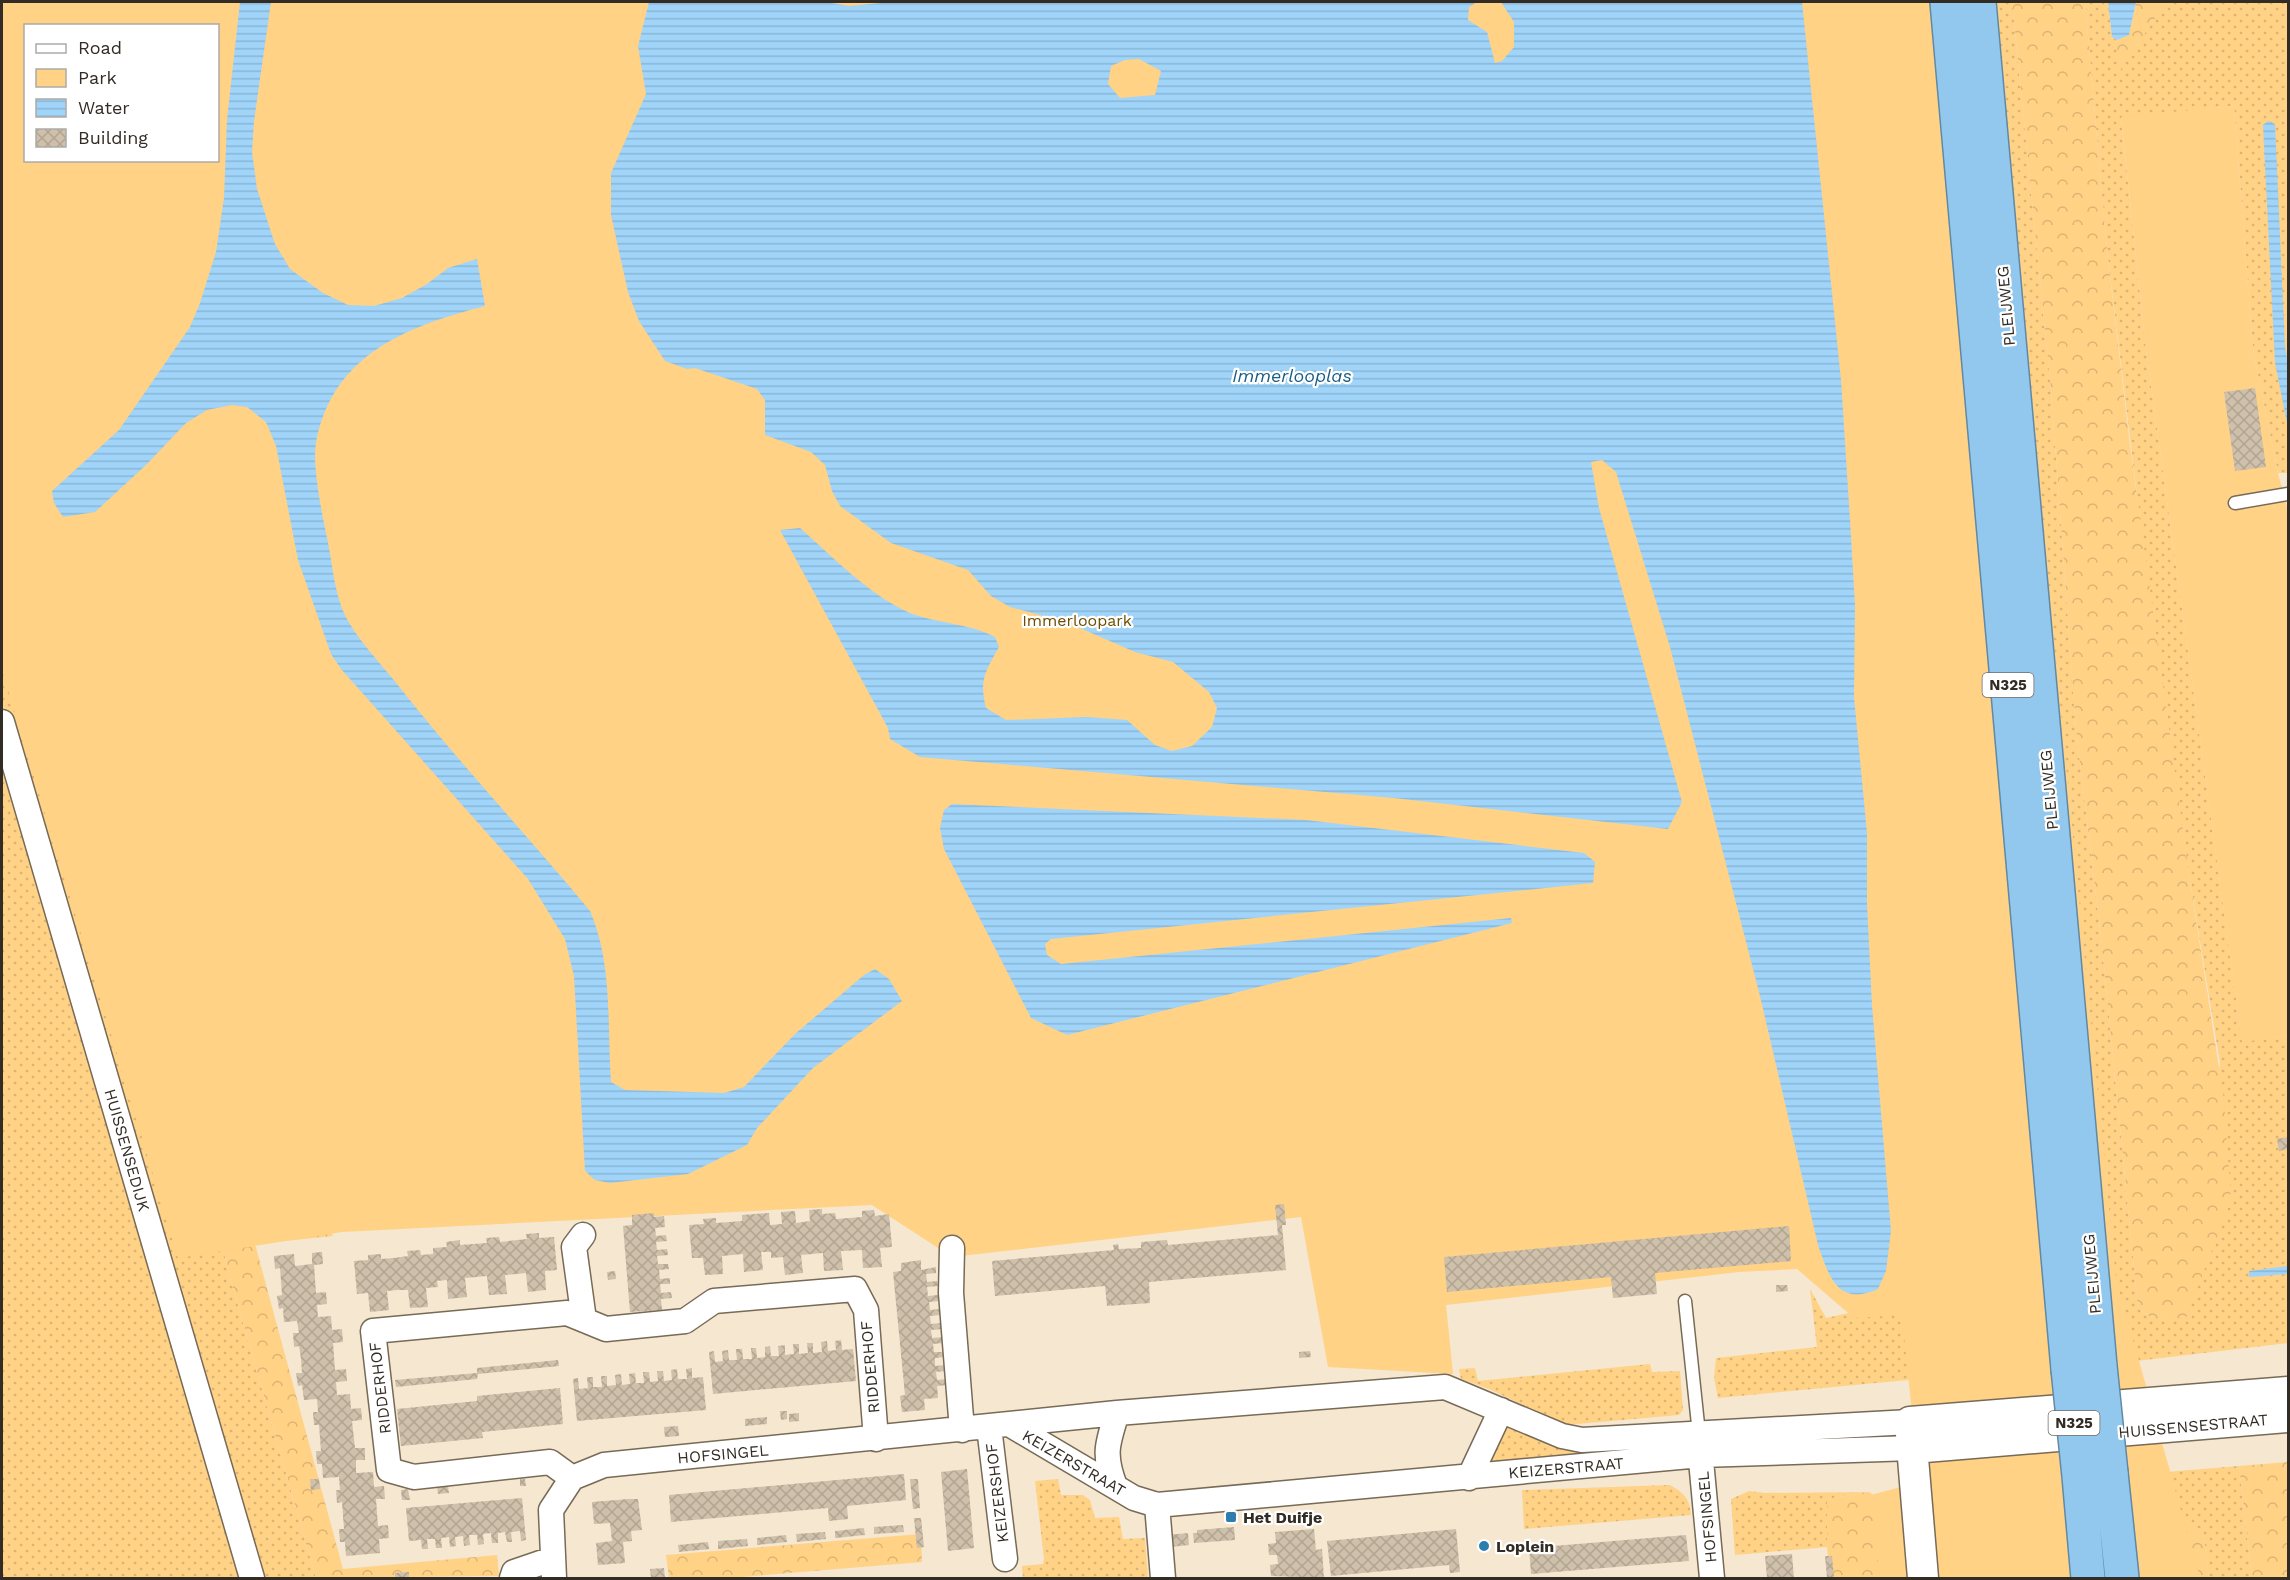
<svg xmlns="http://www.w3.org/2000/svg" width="2290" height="1580" viewBox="0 0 2290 1580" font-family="'Work Sans',sans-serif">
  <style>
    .grass { fill: url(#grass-dots) }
    .forest { fill: url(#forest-crowns) }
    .green { fill: #ffd286; fill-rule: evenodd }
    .water { fill: url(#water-rules); fill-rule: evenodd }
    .building { fill: url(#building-cross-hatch) }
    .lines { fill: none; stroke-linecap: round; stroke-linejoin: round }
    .service-casing { stroke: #776a56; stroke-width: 15 }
    .minor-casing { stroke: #776a56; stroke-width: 27 }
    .tertiary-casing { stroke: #776a56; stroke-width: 33 }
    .trunk-casing { stroke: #6089a5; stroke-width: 36 }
    .service { stroke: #fff; stroke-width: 12 }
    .minor { stroke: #fff; stroke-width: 24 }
    .tertiary { stroke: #fff; stroke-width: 30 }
    .trunk { stroke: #93c8ee; stroke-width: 33 }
    .trunk-bridge-casing { stroke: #6089a5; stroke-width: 36; stroke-linecap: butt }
    .trunk-bridge { stroke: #93c8ee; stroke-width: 33 }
    .poi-dot { fill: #2d7dae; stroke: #fff; stroke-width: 2 }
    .labels { text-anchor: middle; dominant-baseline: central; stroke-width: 4.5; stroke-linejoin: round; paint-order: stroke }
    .shield { fill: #fff; stroke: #706b66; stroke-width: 1.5 }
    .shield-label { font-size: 15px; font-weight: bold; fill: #322c24 }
    .street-label { font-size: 16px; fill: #322c24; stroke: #fff }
    .park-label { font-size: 16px; fill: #6e4d00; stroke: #fff }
    .poi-label { font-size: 16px; font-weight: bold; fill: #322c24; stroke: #fff; text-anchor: start }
    .water-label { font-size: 18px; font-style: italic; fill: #185c85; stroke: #fff }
  </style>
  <defs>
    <pattern id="grass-dots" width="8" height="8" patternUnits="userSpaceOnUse" patternTransform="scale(1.5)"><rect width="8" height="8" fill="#ffd286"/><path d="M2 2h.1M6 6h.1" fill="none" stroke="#dbb474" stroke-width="1.8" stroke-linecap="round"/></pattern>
    <pattern id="forest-crowns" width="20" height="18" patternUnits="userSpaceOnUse" patternTransform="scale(1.5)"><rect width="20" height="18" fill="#ffd286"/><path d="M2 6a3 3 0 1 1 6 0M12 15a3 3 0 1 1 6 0" fill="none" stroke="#dbb474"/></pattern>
    <pattern id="water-rules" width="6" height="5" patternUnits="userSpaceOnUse" patternTransform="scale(1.5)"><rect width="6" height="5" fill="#a0d4f9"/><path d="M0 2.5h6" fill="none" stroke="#8ab6d5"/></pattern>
    <pattern id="building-cross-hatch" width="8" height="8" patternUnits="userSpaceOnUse" patternTransform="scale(1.5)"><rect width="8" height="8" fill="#cec0aa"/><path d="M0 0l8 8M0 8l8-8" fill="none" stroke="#b1a592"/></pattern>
  </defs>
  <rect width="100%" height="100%" fill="#f5e7d0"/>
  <path class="grass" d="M1990 2H2012L2051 390 2076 729 2102 946 2138 1308 2153 1319 2186 1317 2220 1063 2190 881 2152 618 2107 250 2085 2H2108L2112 37 2117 40V74L2166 2H2288V473H2278L2253 350 2234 106 2121 118 2146 349 2242 1041 2288 1036V1343L2119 1363Z
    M2 506 212 1203 229 1274 316 1578H259L26 788 2 702Z
    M2 758 131 1199 204 1458 242 1578H2Z
    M1810 1289 1826 1318 1903 1301 1918 1379 1718 1398 1714 1378 1716 1358 1817 1347Z
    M1650 1364 1652 1372 1680 1371 1683 1410 1679 1415 1565 1425 1489 1389 1461 1379 1459 1369 1475 1368 1478 1381Z
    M1508 1426 1553 1447 1587 1450 1653 1444V1455L1490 1466V1450Z
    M2239 1466 2252 1578H2209L2203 1530 2168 1521 2130 1475Z
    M1058 1479 1061 1495H1083L1090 1500 1095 1518 1119 1517 1123 1539 1145 1538 1148 1578H1023L1022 1566 1043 1564 1044 1559 1035 1481Z
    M1670 1485C1684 1493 1690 1499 1691 1515L1524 1529 1522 1490Z
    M1749 1491 1765 1493 1869 1492 1827 1499V1547L1735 1555 1731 1499Z"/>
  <path class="forest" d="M2012 2H2085L2107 250 2129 437 2190 881 2224 1100 2231 1200 2186 1318 2153 1319 2138 1308 2102 946 2076 729 2051 390Z
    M2136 2H2166L2117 75V40L2129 34Z
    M314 1195 333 1236 255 1244 343 1569 497 1555 499 1576 316 1578 229 1274 212 1203Z
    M2288 1462V1578H2252L2239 1466Z
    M1869 1492 1876 1497 1903 1578H1830L1827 1547V1499Z
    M2168 1521 2189 1524 2203 1530 2209 1578H2140Z
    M921 1534 922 1562 730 1578H669L666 1555Z"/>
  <path class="green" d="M2 2H1992L2116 1279 2200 1578H1880L1871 1495 1919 1482 1902 1315 1854 1318 1797 1269 1739 1272 1446 1305 1453 1374 1328 1367 1301 1217 952 1257 872 1205 342 1232 178 1258 2 670ZM26 26H218V160H26Z
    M2234 106 2253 350 2278 473 2288 511V1036L2242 1042 2146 349 2121 117Z"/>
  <path class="water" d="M240 2H271L254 121 252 152 257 189 275 244 290 269 323 293 348 305 374 306 402 298 427 284 448 268 477 259 485 306C408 326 332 354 316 443 312 466 322 514 327 538 333 565 334 596 348 621 362 645 384 667 401 689 461 765 528 836 590 911 613 964 607 1025 611 1082L625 1090 724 1093 744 1087 795 1034 864 975 875 969 889 979 902 1001 813 1068 757 1128 747 1145 688 1174 610 1183 595 1180 585 1171 574 976 565 939 528 879 341 669 331 654 298 560 276 446 266 422 247 407 232 405 207 410 186 423 146 465 95 512 63 517 54 503 52 491 119 430 190 327 200 303 216 252 224 198 227 120Z
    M649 2H826L849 6 891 2H1477L1469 7 1468 20 1487 32 1495 63 1502 61 1514 47V22L1501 2H1802L1841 380 1850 520 1855 605 1854 697 1867 833V904L1872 1005 1891 1231 1886 1271 1878 1289C1838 1307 1829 1277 1818 1245L1760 996 1670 647 1616 472 1602 460 1591 462 1599 508 1682 802 1668 829 1394 798 920 757 890 739 888 728 780 530 800 528C833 557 869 595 910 613 938 624 969 623 995 637L999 647C985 672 979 680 986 708L1006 720 1087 717 1127 720 1155 745 1172 751 1192 746 1212 727 1217 708 1209 692 1173 662 1135 652 1066 622 1010 607 991 596 968 570 891 543 840 506 832 491 825 465 811 452 765 435V400L757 389 695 368 687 369 665 361 639 321 628 292 611 215V173L646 94 638 46ZM1139 59 1161 71 1155 95 1120 98 1108 84 1111 66 1125 60Z
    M2108 2H2136L2129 35 2117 40 2112 37Z
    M2268 121 2275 124 2285 347 2288 363V428L2275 363 2263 125Z
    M952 804 1306 820 1584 853 1595 862 1593 883 1051 939 1045 944 1047 955 1061 964 1511 918 1512 923 1067 1035 1031 1018 944 849 940 828 944 810Z
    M2288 1266V1274L2249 1277V1271Z"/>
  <path class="building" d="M2255 388 2266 467 2235 471 2224 392Z
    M2288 1137V1149L2279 1151 2277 1139Z
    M1284 1204 1286 1225H1282L1286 1270 1149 1282 1150 1303 1107 1306 1105 1286 995 1296 992 1261 1114 1250 1113 1245 1118 1244 1119 1249 1141 1248V1242L1167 1240 1168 1245 1278 1235 1275 1205Z
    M822 1209V1214L835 1213 836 1219 862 1217V1211L874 1210 875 1216 889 1214 892 1247 880 1248 882 1267 863 1268 862 1250 841 1251 843 1270 824 1271 823 1253 801 1255 803 1273 785 1275 783 1257 771 1258V1252H761L763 1270 744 1272 743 1254 732 1255 722 1256 723 1274 705 1275 703 1258H692L689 1225 704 1224 703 1219 716 1218V1223L730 1222 742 1221V1215L769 1213 770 1225 782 1224 781 1212 795 1211 796 1223 810 1221 809 1210Z
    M654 1213V1217L664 1216 665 1227 655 1228 656 1236 666 1235 667 1241 656 1242 657 1250 667 1249 668 1255 657 1256 658 1264H668L669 1269 659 1270 660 1279 670 1278V1284H660L661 1293 671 1292 672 1298 661 1299 662 1310 630 1312 623 1226 632 1225V1215Z
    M1789 1226 1791 1261 1655 1273 1657 1294 1613 1298 1611 1277 1447 1292 1444 1257Z
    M539 1233V1238L554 1237 557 1270 545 1271 546 1290 528 1292 526 1273 516 1274 505 1275 507 1294 489 1295 487 1276 465 1278 467 1297 448 1299 447 1280 437 1281 438 1287 426 1288 428 1307 410 1308 408 1290H397L387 1291 389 1310 370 1312 368 1293 357 1294 354 1261 368 1260V1255L381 1254V1259L394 1258 408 1256 407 1251 420 1250 421 1255 433 1254V1248L447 1247 446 1242 460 1240V1245L473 1244 487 1243 486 1238 499 1237 500 1242 527 1239 526 1234Z
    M322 1252 323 1264 314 1265 316 1293 326 1292 327 1304 317 1305 318 1317 331 1316 332 1330 342 1329 343 1342 333 1343 335 1370 346 1369 347 1381 336 1382 337 1395 350 1394 351 1409 361 1408 362 1420 352 1421 355 1448H365V1460H356V1473L373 1472 374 1487 384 1486 385 1499H376L378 1526 388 1525 389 1538 379 1539 380 1553 346 1556 345 1542H340L339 1529H344L342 1502 337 1503 336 1490H340L339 1477 323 1478 322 1464H317L316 1451H321L319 1425H314L313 1412H318L317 1399 304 1400 302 1385 298 1386 296 1373H302L301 1359 299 1346 294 1347 293 1333H299L297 1321 284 1322 283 1308 279 1309 277 1296 282 1295 281 1281 280 1268 275 1269 274 1256 294 1254 295 1266 312 1264V1253Z
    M921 1260V1270L936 1267V1273L926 1274 927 1282 937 1281 938 1286 927 1287 928 1296 938 1295 939 1301 929 1302 930 1310 940 1309V1315L930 1316 931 1324 941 1323 942 1329 931 1330 932 1338 943 1337V1343L933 1344 934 1352H944V1357L935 1358V1366L945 1365 946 1371 936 1372 937 1380 947 1379V1385L937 1386 938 1398 924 1399 925 1410 902 1412 900 1396 905 1395 893 1272 901 1271V1263Z
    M615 1271 616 1279 608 1280 607 1272Z
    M1776 1285H1787L1788 1291 1776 1292Z
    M841 1340 842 1350 853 1349 856 1381 713 1394 709 1352 714 1351 715 1362 723 1361 722 1351 728 1350 729 1360H737L736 1349H742L743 1359H752L751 1348H756L757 1358 765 1357V1347L770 1346 771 1356H779L778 1346 785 1345V1355L794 1354 793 1344H799V1354L808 1353 807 1343H813V1353L822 1352 821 1342 827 1341 828 1351 836 1350 835 1341Z
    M1310 1351 1311 1357 1299 1358V1352Z
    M558 1360 559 1366 478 1374 477 1379 396 1387 395 1380 477 1373V1368Z
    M692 1368V1378L703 1377 706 1410 577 1421 573 1379 578 1378 579 1389 588 1388 587 1377H593V1387H602L601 1376H607V1386L616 1385 615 1375 621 1374 622 1385 630 1384 629 1374 635 1373 636 1383H644L643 1372H649L650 1382 658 1381 657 1371H663L664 1381 672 1380 671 1370 677 1369 678 1379H687L686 1369Z
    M560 1388 563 1424 482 1432 483 1438 401 1446 397 1409 477 1401V1396Z
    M780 1411H787V1419L781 1420Z
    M799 1413V1421L789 1422V1414Z
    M767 1417V1424L745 1426V1419Z
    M678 1426 679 1436 665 1437 664 1427Z
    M967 1469 974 1548 948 1551 941 1472Z
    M904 1474 906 1500 847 1506 848 1519 829 1521 828 1508 671 1522 669 1495Z
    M310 1479H319L320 1489 311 1490Z
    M520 1479H525L526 1486H520Z
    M910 1479H918L920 1508 913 1509Z
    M448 1486 449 1493 438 1494 437 1487Z
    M408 1489 410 1500H402L401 1490Z
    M522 1498 526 1540 521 1541 520 1531 511 1532 512 1542H507L505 1532 498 1533V1543H492L491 1533 483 1534 484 1544 478 1545 477 1535H469L470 1545 464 1546 463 1536 455 1537 456 1546 450 1547 449 1537 441 1538 442 1548H436L435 1539H427L428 1549H422L421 1540 409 1541 406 1508Z
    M629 1499H638L642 1530 631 1531 632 1541 623 1542 625 1563 598 1565 596 1543 612 1541 610 1523 594 1524 592 1502Z
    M914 1518H921L924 1547 917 1548Z
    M903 1525 904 1532 874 1534V1527Z
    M1234 1527 1235 1540 1194 1543 1193 1533H1197V1530Z
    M864 1528 865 1535 835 1538V1531Z
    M1314 1529 1316 1550 1322 1549 1324 1578 1271 1576 1270 1565 1278 1564 1277 1555H1269L1268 1544 1276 1543 1275 1532Z
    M1456 1529 1460 1572 1450 1573 1449 1565 1331 1576 1327 1541Z
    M825 1532 826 1539 797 1542 796 1534Z
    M1188 1533 1189 1545 1170 1547 1168 1535Z
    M786 1535 787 1542 757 1545V1538Z
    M1686 1535 1689 1561 1531 1574 1529 1548Z
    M747 1539 748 1546 718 1549V1541Z
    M708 1542 709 1549 679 1552 678 1545Z
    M1792 1554 1794 1578H1767L1765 1556Z
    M1825 1556H1832L1834 1578H1827Z
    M664 1568 665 1578H651L650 1569Z
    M409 1572V1578H395V1573Z"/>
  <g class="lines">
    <defs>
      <path id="service" d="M2235 503 2288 494
        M1685 1301 1699 1434"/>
      <path id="minor" d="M2 722 252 1578
        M583 1235 574 1247 584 1320
        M952 1248 951 1293 962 1430
        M1009 1424 1134 1498 1157 1505 1701 1455 1913 1448
        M989 1427 1005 1559
        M1699 1439 1712 1578
        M572 1478 550 1462 414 1477 389 1470 373 1331 567 1313 606 1329 685 1321 714 1301 855 1289 866 1310 876 1439
        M1469 1478 1501 1410
        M1115 1486C1103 1455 1107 1444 1117 1413
        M1157 1505 1163 1578
        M512 1578 514 1572 552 1559
        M554 1578 551 1510 572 1478 604 1465 1117 1413 1445 1387 1562 1436 1582 1440 1910 1422"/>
      <path id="tertiary" d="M1913 1448 2288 1417
        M1923 1578 1910 1422 2288 1392"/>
      <path id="trunk" d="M1947 2 2068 1369
        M1979 2 2100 1366
        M2111 1473 2122 1578
        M2079 1476 2088 1578"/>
    </defs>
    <use href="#service" class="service-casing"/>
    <use href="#minor" class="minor-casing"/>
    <use href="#tertiary" class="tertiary-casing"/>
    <use href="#trunk" class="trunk-casing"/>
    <use href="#service" class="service"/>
    <use href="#minor" class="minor"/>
    <use href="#tertiary" class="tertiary"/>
    <use href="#trunk" class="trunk"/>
    <defs>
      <path id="trunk-bridge" d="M2100 1366 2111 1473
        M2068 1369 2079 1476"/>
    </defs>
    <use href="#trunk-bridge" class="trunk-bridge-casing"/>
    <use href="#trunk-bridge" class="trunk-bridge"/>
  </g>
  <g class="poi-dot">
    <rect x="1225" y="1511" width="12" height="12" rx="3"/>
    <circle cx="1484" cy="1546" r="6"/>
  </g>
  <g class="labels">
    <g class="shield">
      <rect x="1982.5" y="673" width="51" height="24" rx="4.5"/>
      <rect x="2048.5" y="1411" width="51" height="24" rx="4.5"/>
    </g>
    <g class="shield-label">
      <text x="2008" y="685">N325</text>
      <text x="2074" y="1423">N325</text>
    </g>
    <g class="street-label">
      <text transform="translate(2006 306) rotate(-95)">PLEIJWEG</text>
      <text transform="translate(2049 790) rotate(-95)">PLEIJWEG</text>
      <text transform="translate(127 1150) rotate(74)">HUISSENSEDIJK</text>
      <text transform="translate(2092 1274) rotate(-95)">PLEIJWEG</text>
      <text transform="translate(870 1367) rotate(-95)">RIDDERHOF</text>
      <text transform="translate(380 1388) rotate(-97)">RIDDERHOF</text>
      <text transform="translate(2193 1426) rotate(-5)">HUISSENSESTRAAT</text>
      <text transform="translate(723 1454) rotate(-5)">HOFSINGEL</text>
      <text transform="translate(1074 1463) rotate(30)">KEIZERSTRAAT</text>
      <text transform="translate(1566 1468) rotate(-5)">KEIZERSTRAAT</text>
      <text transform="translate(997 1493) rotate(-97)">KEIZERSHOF</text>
      <text transform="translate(1707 1517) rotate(-95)">HOFSINGEL</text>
    </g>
    <g class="park-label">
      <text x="1077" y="620">Immerloopark</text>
    </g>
    <g class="poi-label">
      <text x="1243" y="1517">Het Duifje</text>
      <text x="1496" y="1546">Loplein</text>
    </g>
    <g class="water-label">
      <text x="1292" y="375">Immerlooplas</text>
    </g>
  </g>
  <rect width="2290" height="1580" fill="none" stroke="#322c24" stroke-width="6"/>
  <rect x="24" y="24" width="195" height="138" fill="#ffffff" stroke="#adaba7" stroke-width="1.5"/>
  <rect x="36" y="44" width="30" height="9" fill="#ffffff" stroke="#adaba7" stroke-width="1.5"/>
  <text x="78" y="54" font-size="18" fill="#322c24">Road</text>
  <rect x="36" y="69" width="30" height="18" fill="#ffd286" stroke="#adaba7" stroke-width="1.5"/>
  <text x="78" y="84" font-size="18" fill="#322c24">Park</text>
  <rect x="36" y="99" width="30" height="18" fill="url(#water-rules)" stroke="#adaba7" stroke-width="1.5"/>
  <text x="78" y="114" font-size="18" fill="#322c24">Water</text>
  <rect x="36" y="129" width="30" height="18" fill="url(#building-cross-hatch)" stroke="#adaba7" stroke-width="1.5"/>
  <text x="78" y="144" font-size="18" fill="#322c24">Building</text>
</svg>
